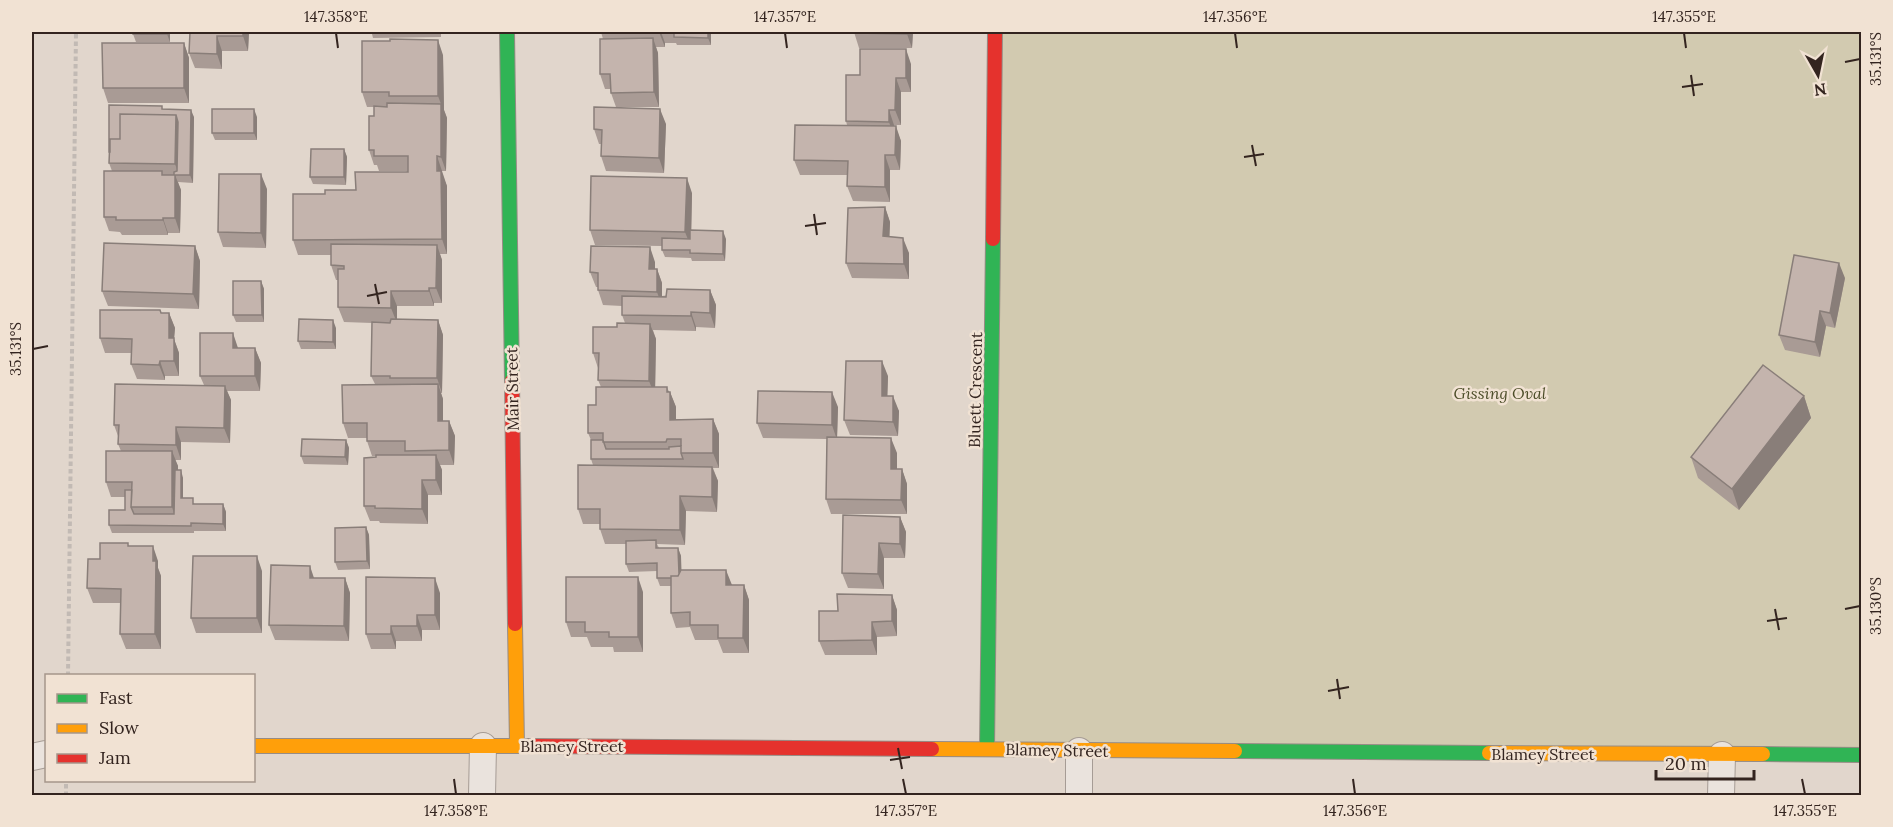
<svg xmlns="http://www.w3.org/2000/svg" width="1893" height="827" viewBox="0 0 1893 827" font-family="Lora,serif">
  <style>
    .green { fill: #d2cab0 }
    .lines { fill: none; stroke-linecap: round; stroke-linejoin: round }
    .street-casing { stroke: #a69c95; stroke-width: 28 }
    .fast-casing { stroke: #968c85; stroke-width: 16 }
    .slow-casing { stroke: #968c85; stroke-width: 16 }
    .jam-casing { stroke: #968c85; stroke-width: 16 }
    .path { stroke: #c2bab4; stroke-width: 4; stroke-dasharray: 4.5 3; stroke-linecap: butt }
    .street { stroke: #eae3dd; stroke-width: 26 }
    .fast { stroke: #30b455; stroke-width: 14 }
    .slow { stroke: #ff9f0a; stroke-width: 14 }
    .jam { stroke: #e5322d; stroke-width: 14 }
    .wall { fill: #a99b95 }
    .shaded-wall { fill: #897e79 }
    .building { fill: #c4b4ad; stroke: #897e79; stroke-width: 1.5 }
    .ticks { fill: none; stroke: #33241f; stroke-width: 2 }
    .labels { text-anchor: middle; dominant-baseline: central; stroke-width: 5; stroke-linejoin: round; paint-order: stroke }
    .street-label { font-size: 16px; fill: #33241f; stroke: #f1e2d3 }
    .park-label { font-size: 16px; font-style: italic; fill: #4c4d28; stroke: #f1e2d3 }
    .neatline { fill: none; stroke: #33241f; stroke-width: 2 }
    .ticks-label { font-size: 15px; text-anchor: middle; fill: #33241f }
  </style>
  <rect width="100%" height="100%" fill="#e1d6cc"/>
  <path class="green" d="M995 32H1861V755L987 749Z"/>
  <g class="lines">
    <defs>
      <path id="street" d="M32 757 46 754
        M482 796 483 746
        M1079 796V751
        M1721 796 1722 755"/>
      <path id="fast" d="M507 32 512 381
        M987 749 993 239
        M1235 751 1489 753
        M1763 754 1862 755"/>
      <path id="slow" d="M515 624 517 746
        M254 746H530
        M932 749 1235 751
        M1489 753 1763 754"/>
      <path id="jam" d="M993 239 995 32
        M512 381 515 624
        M530 746 932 749"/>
    </defs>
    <use href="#street" class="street-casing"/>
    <use href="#fast" class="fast-casing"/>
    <use href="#slow" class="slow-casing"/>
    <use href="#jam" class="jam-casing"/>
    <path class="path" d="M68 676 76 32
      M66 796V780"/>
    <use href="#street" class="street"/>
    <use href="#fast" class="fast"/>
    <use href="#slow" class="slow"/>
    <use href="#jam" class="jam"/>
  </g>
  <path class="wall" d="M170 32V42H136L133 34Z
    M190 32H249L248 51H222V69L195 68 189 53Z
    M339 32H441V37L373 38 372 34 339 33Z
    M601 32H711V45H677L676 43H665V47H656L658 53 659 107H620L666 124 664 173 606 171 601 156V144H599L594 129 616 107 611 93V89H605L600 74 603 39Z
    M854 32H913L912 48H859Z
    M184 43 189 58V103H108L103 88Z
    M443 55 444 110 447 118 446 171H442V175L447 186V254H440L442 260V303H434V306H397V319L438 320 443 335 442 393H441L443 399V421H449L455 436 454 465H440L442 470V495H428V524L380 523 379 521H370L364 506 376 456H372L367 441V438H348L343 423 375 384 371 376 372 323 344 322 338 307V280H336L331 265V255H298L293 240 325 194 356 190 408 171H379L377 165H374L369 150 374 116V107H367L362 92Z
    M911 64V92H901V125H894L901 141 900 170H890V202L853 201 847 186V175H800L794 160 847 125 846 121 860 75Z
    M163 109 194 117 193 183 178 182 181 190 180 233H168V235H122L120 232 109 231 104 217 112 171 109 163V152Z
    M257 117V140H215L212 133Z
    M344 149 347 157 346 185 313 184 310 177Z
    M267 189 266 248 223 247 218 232Z
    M692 193 691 230 726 239 725 261H692L691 258 665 257 662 250V246L595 245 590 230Z
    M885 207 890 222 889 237 909 253V279L852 278 846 263Z
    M195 246 200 261 199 309 108 306 102 291Z
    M655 262V269H657L662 283V296L710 290 716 305 715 328 696 327V331L653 330 656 339 655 387 670 392 676 407V419H713L719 434V468H713L718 481 717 512 686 511 685 545 657 544 659 548H678L681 556V570L732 585H744L749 600V653H723L718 640H695L690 627 676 628 671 613V586H660L657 578V571L629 572 626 564V544H605L600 529V524H583L578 509 593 465 591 459V440L588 433 601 387 598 380V368L593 353 617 327 625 323 622 315V306L603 305 598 290V287H596L590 272Z
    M1845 278 1835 328 1826 326 1820 357 1785 350 1779 335Z
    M261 281 264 289V322H236L233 315Z
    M161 313H169L175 328 174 339 179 353V376H165V380L137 379 131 364 132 353H105L100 338Z
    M336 328V349H301L298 341Z
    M238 348H255L261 363 260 391H227L231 400 230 443 181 442V460H175L178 466V470L183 478V498L195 504H223L226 512V531H194V533H112L109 525 125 510V497H111L106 482 121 451 118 444V436L114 425 204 385 200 376Z
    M888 376 887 396 899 411 898 436 850 435 844 420Z
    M1804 396 1811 418 1739 510 1698 478 1691 457Z
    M838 407 837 437 897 453V469H902L907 484V514H831L826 499 827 439 763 438 757 423Z
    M346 440 349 448 348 465 304 464 301 456Z
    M900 517 906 532 905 558H884V589L848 588 842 573Z
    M366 527 369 535 370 569 338 570 335 562Z
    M129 546 158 561V568L161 576V649H126L120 634 121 603H93L87 588 100 559Z
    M262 571V633H196L191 618Z
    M314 578H345L350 593 349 641 275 640 269 625Z
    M643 592V652H614L613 647H591L587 637H571L566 622Z
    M440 593V630H422V641H396V649H371L366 634Z
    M892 595 897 610V636L877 637V655H825L819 641 838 611Z"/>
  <path class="shaded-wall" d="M167 32H170V42L167 34Z
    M243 32H249L248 51 243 36Z
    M659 32H661L665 43V47Z
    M708 32H711V45L708 38Z
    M907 32H913L912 48 907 34Z
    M217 36 222 51V69L217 54Z
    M653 38 658 53 659 107 654 92Z
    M438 40 443 55 444 110 447 118 446 171 441 157V104L438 96Z
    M184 43 189 58V103L184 88Z
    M906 49 911 64V92L906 78Z
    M896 78 901 92V125L895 110Z
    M254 109 257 117V140L254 133Z
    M660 109 666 124 664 173 659 158Z
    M191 110 194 117 193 183 190 175Z
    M889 110 894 125V137L889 122Z
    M176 115 181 130 179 175 175 164Z
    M896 126 901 141 900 170 895 155Z
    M344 149 347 157 346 185 344 177Z
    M885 155 890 170V202L885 187Z
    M437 156 447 186V254L442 239Z
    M261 174 267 189 266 248 261 233Z
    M175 175 181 190 180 233 175 218Z
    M687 178 692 193 691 247 685 232Z
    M885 207 890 222 889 251 883 236Z
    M163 218 168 233V235L163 220Z
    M723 231 726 239 725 261 723 254Z
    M903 238 909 253V279L904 264Z
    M437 245 442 260V303L436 288Z
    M195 246 200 261 199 309 193 294Z
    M650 247 655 262V283L649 269Z
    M1839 263 1845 278 1835 328 1830 313Z
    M657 269 662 283V306L657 292Z
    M261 281 264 289V322L262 315Z
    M429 288 434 303V306L429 291Z
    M710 290 716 305 715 328 710 313Z
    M391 291 397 306V323L391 308Z
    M1820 311 1826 326 1820 357 1815 342Z
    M691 312 696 327V331L691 316Z
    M169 313 175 328 174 339 179 353V376L174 361 169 338Z
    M333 320 336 328V349L333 342Z
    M438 320 443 335 442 393 437 378Z
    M650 324 656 339 655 396 649 381Z
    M233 333 238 348H233Z
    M255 348 261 363 260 391 255 376Z
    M160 361 165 376V380L159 365Z
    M882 361 888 376 887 411 882 396Z
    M438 384 443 399V436L438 421Z
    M225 386 231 400 230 443 224 428Z
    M667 387 670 395V392L676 407V434L670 420Z
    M832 392 838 407 837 440 832 425Z
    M893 396 899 411 898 436 893 422Z
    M1804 396 1811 418 1739 510 1732 489Z
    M713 419 719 434V468L713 453Z
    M449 421 455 436 454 465 449 450Z
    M176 427 181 442V460L176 445Z
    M891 438 897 453V484L891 469Z
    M346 440 349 448 348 465 345 457Z
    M172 451 178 466 177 522 172 507Z
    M436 455 442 470V495L436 480Z
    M712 467 718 481 717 512 712 497Z
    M902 469 907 484V514L901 500Z
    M181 470 183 478V505L181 498Z
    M422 480 428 495V524L422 509Z
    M680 496 686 511 685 545 680 530Z
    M223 504 226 512V531L223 524Z
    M900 517 906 532 905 558 900 544Z
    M366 527 369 535 370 569 367 561Z
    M879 543 884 558V589L878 574Z
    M153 546 158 561V568L161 576V649L155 634Z
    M678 548 681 556 682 586 679 578Z
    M257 556 262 571V633L257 618Z
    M310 566 315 581 310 578Z
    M726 570 732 585 731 600 726 585Z
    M638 577 643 592V652L638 637Z
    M345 578 350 593 349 641 344 626Z
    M435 578 440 593V630L435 615Z
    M744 585 749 600V653L743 638Z
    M892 595 897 610V636L892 621Z
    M417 615 422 630V641L417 626Z
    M872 622 877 637V655L872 640Z
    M391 626 396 641V649L391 634Z"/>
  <path class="building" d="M133 32H167V34H133Z
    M190 32H243V36H217V54L189 53Z
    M674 32H708V38L674 37Z
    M854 32H907V34L854 33Z
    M653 38 654 92 611 93 610 74H600V39Z
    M390 39 438 40V96H389V92H362V41H390Z
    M102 43H184V88H103Z
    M860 49H906V78H896L895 110H889V122L846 121V75H860Z
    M387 103 441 104V157L437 156V171H441L442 239 293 240V194H325V190H356L355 172H408V156H374V150H369V116H374V106L387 107Z
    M109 105 162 106V109L191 110 190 175H174V172L177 171 178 122 176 115 120 114V139H110V152H109Z
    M594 107 660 109 659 158 601 156 602 130 594 129Z
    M212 109H254V133H212Z
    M120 114 176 115 175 164 109 163 110 139H120Z
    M795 125 896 126 895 155H885V187L847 186 848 161 794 160Z
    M311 149H344V177H310Z
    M104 171H162V175H175V218H163V220H116V217H104Z
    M219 174H261V233L218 232Z
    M591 176 687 178 685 232 590 230Z
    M885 207 883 236 903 238 904 264 846 263 848 208Z
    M690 230 723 231V254L690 253V250H662V238L690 239Z
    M104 243 195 246 193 294 102 291Z
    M331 244 437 245 436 288H429V291H391V308L338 307V269H344V266L331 265Z
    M591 246 650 247 649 269H657V292L598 290V273L590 272Z
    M1794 255 1839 263 1830 313 1820 311 1815 342 1779 335Z
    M233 281H261L262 315H233Z
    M667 289 710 290V313L691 312V316L622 315V296L666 297Z
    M100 310H160L161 313H169V338H174V361H160L159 365 131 364 132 339 100 338Z
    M299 319 333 320V342L298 341Z
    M391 319 438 320 437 378H390V376H371L372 322 390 323Z
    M617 323 650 324 649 381 598 380 599 353H593V327H617Z
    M200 333H233V348H255V376H200Z
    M846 361H882V396H893V422L844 420Z
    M1763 365 1804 396 1732 489 1691 457Z
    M115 384 225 386 224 428 176 427V445L118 444 119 425H114Z
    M438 384V421H449V450L405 451V441H367V423H343L342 385Z
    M596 387H667V392H670V420L713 419V453H681V439H667L666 442H603V433H588V405H596Z
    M758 391 832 392V425L757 423Z
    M827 437 891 438V469H902L901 500 826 499Z
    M302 439 346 440 345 457 301 456Z
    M591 440H603L606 449H669V447L681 446V453L683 459H591Z
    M106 451H172V507H131L132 482H106Z
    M376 455H436V480H422V509L375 508V506H364V458L376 457Z
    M578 465 712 467V497L680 496V530L600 529V509H578Z
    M175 470H181V498H193V504H223V524L191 523V526L109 525V510H125V490H132L131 507 134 514H174Z
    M843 515 900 517V544L879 543 878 574 842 573Z
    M366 527 367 561 335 562V528Z
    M656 540V548H678L679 574 678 576H671V578H657V563L626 564V541Z
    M100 543H128V546H153V561H156L155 634H120L121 589 87 588 88 559H100Z
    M193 556H257V618H191Z
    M271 565 310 566V578H345L344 626 269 625Z
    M681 570H726V585H744L743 638H718V625H690V612L671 613V576H678Z
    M366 577 435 578V615H417V626H391V634H366Z
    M566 577H638V637H609V632H585V622H566Z
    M837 594 892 595V621L872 622V640L819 641V611H838Z"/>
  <path class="ticks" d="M336 33 338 48M785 33 787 48M1235 33 1237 48M1684 33 1686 48M1845 62 1860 59M1691 75 1694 96M1682 87 1703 84M1252 145 1256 166M1244 157 1264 154M814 214 817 235M805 226 826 223M375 284 379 304M367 296 387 292M33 349 48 346M1775 609 1779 630M1845 609 1860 606M1767 621 1787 618M1337 679 1340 699M1328 691 1349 687M898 748 902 769M890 760 910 757M454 779 456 794M903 779 906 794M1353 779 1355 794M1802 779 1805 794"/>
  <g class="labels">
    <g class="street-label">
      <text transform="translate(512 389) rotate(-91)">Mair Street</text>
      <text transform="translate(975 390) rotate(-89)">Bluett Crescent</text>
      <text x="572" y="746">Blamey Street</text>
      <text transform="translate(1057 750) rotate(1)">Blamey Street</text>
      <text x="1543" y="754">Blamey Street</text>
    </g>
    <g class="park-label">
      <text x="1500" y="393">Gissing Oval</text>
    </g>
  </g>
  <rect width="1893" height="827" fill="none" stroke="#f1e2d3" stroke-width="66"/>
  <rect x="45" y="674" width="210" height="108" fill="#f1e2d3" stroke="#a5968b" stroke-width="1.5"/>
  <rect x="57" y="694" width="30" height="9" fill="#30b455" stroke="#a5968b" stroke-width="1.5"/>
  <text x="99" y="704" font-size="18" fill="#33241f">Fast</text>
  <rect x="57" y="724" width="30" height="9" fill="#ff9f0a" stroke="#a5968b" stroke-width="1.5"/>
  <text x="99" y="734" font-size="18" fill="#33241f">Slow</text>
  <rect x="57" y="754" width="30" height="9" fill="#e5322d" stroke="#a5968b" stroke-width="1.5"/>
  <text x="99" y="764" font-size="18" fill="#33241f">Jam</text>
  <g transform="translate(1818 75) rotate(171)" stroke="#f1e2d3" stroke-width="4.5" paint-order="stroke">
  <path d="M0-4.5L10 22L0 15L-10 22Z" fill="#33241f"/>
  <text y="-9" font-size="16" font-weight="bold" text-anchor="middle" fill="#33241f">N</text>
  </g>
  <path d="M1656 770v9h98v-9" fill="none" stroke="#33241f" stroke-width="3"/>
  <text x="1665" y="770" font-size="18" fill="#33241f" stroke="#f1e2d3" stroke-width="4.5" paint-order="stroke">20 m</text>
  <rect x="33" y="33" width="1827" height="761" class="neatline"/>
  <g class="ticks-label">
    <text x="336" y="22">147.358°E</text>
    <text x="785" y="22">147.357°E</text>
    <text x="1235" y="22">147.356°E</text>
    <text x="1684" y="22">147.355°E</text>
    <text transform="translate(1876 59) rotate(-90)" y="5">35.131°S</text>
    <text transform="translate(16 349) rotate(-90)" y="5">35.131°S</text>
    <text transform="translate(1876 606) rotate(-90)" y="5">35.130°S</text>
    <text x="456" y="816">147.358°E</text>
    <text x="906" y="816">147.357°E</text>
    <text x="1355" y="816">147.356°E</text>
    <text x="1805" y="816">147.355°E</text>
  </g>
</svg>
